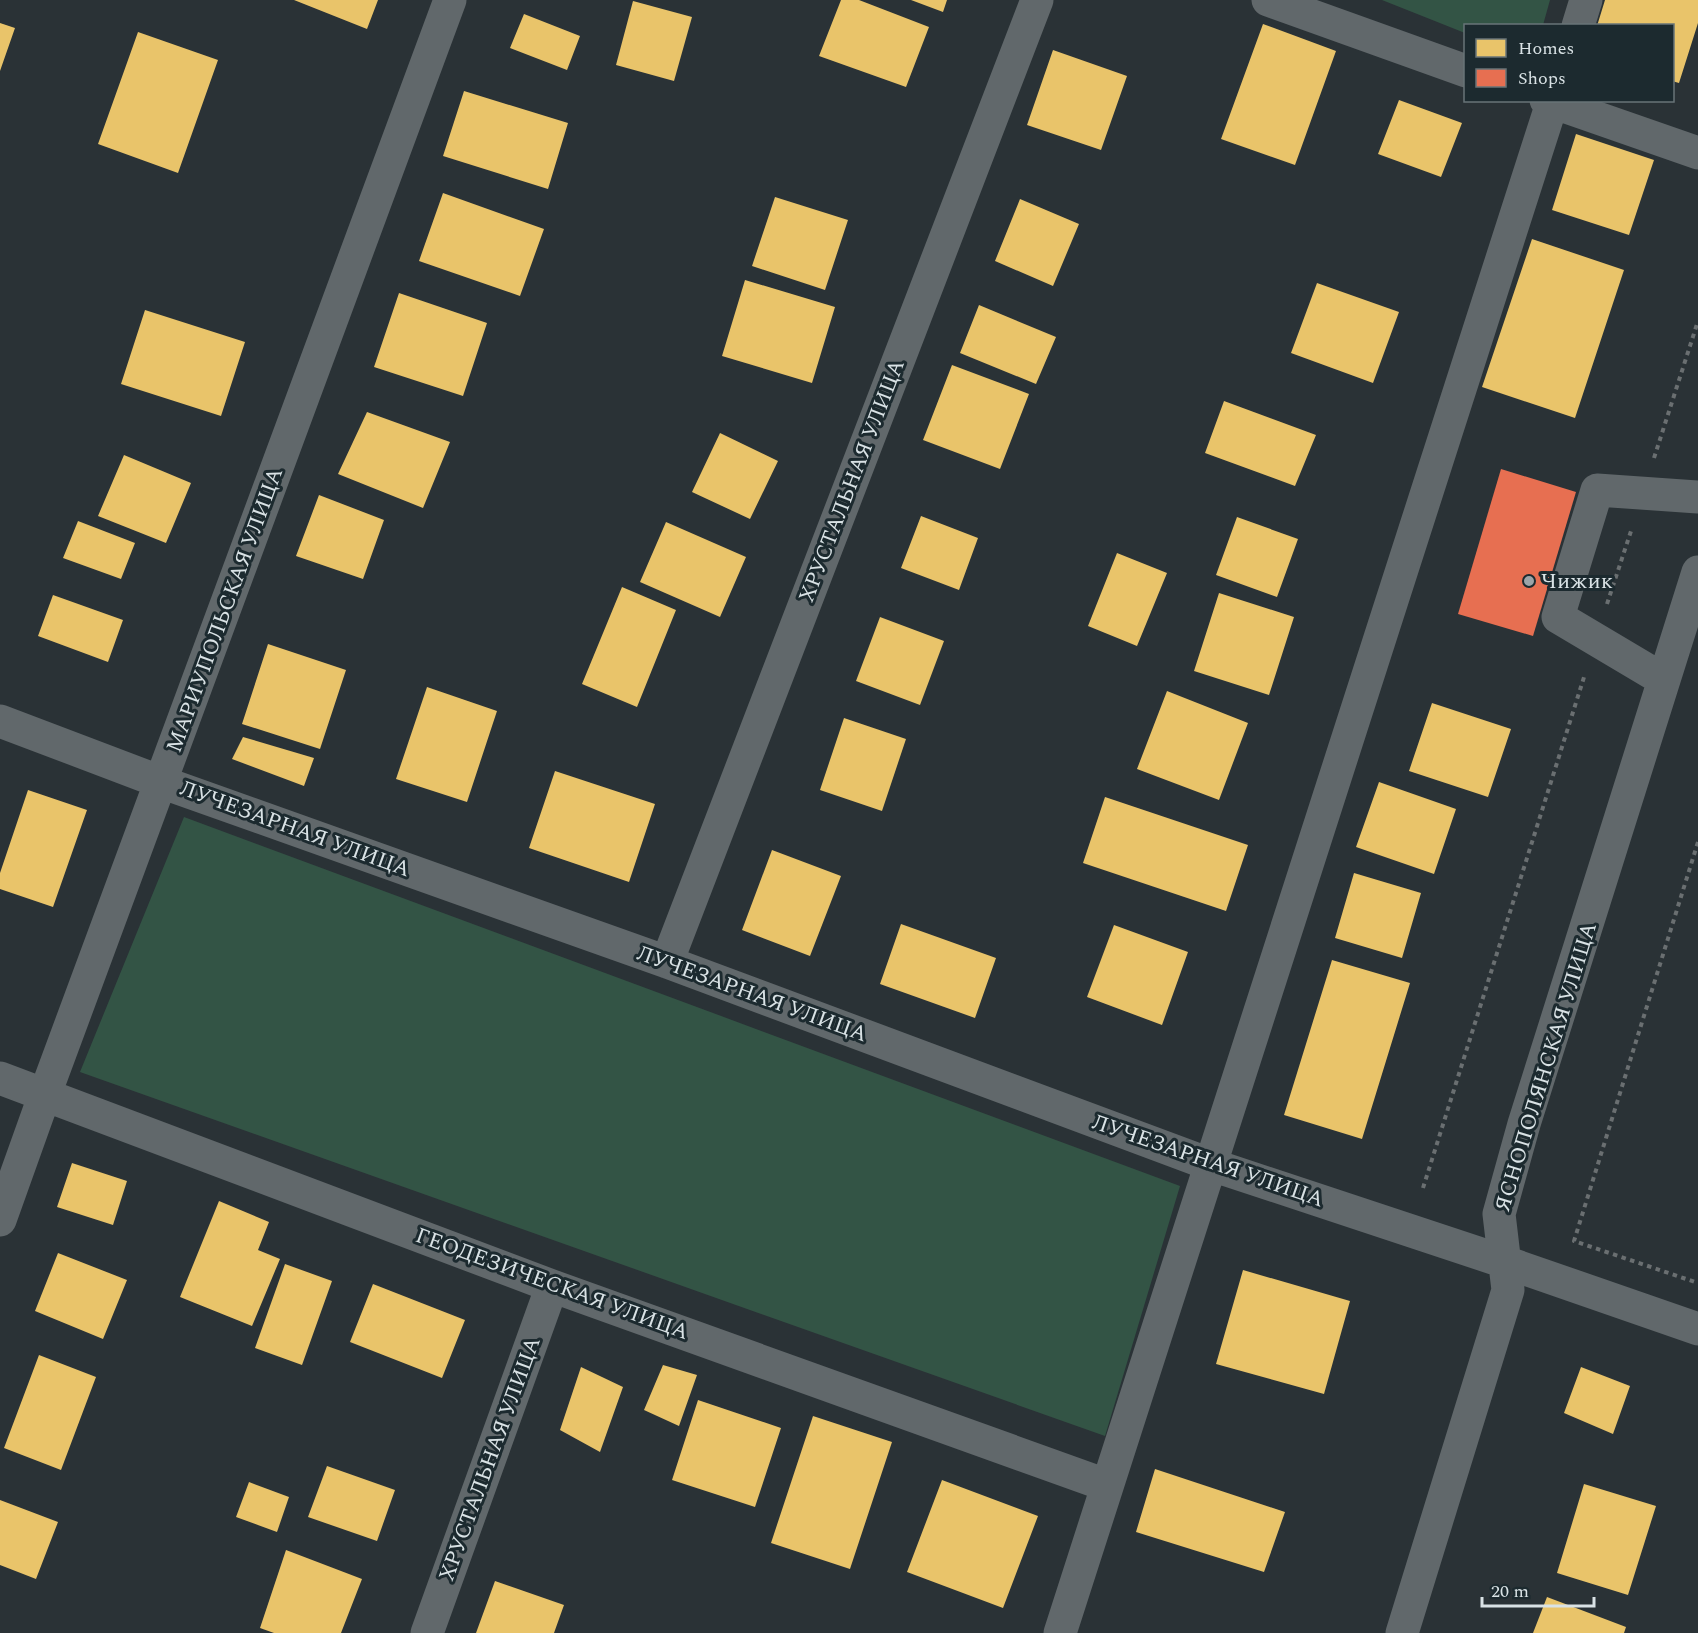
<svg xmlns="http://www.w3.org/2000/svg" width="1698" height="1633" viewBox="0 0 1698 1633" font-family="Spectral,serif">
  <style>
    .green { fill: #335445 }
    .homes { fill: #e9c46a }
    .shops { fill: #e76f51 }
    .lines { fill: none; stroke-linecap: round; stroke-linejoin: round }
    .path { stroke: #6a6f71; stroke-width: 4; stroke-dasharray: 4.5 4.5; stroke-linecap: butt }
    .minor { stroke: #61686b; stroke-width: 33 }
    .poi-dot { fill: #9ca4a8; stroke: #1c2a2f; stroke-width: 2 }
    .labels { text-anchor: middle; dominant-baseline: central; stroke-width: 6; stroke-linejoin: round; paint-order: stroke }
    .street-label { font-size: 22px; fill: #d9e2e5; stroke: #1c2a2f }
    .poi-label { font-size: 22px; fill: #d9e2e5; stroke: #1c2a2f; text-anchor: start }
  </style>
  <rect width="100%" height="100%" fill="#2a3236"/>
  <path class="green" d="M1382 0H1550L1543 25 1466 26 1465 33Z
    M184 817 1180 1186 1105 1436 80 1072Z"/>
  <path class="homes" d="M294 0H378L367 29Z
    M841 0H859L929 27 906 87 819 56Z
    M911 0H947L943 12Z
    M1605 0H1698V23L1679 83 1672 81V26H1597Z
    M633 1 692 17 674 81 616 65Z
    M524 14 580 36 567 70 510 48Z
    M0 23 15 28 0 71Z
    M1263 24 1336 51 1295 165 1221 139Z
    M138 32 218 60 178 173 98 144Z
    M1053 50 1127 76 1101 150 1027 125Z
    M464 91 568 123 548 189 443 156Z
    M1399 100 1462 123 1441 177 1378 154Z
    M1576 134 1654 160 1629 235 1552 210Z
    M443 193 544 229 520 296 419 261Z
    M775 197 848 220 825 290 752 266Z
    M1020 199 1079 224 1053 286 995 261Z
    M1532 239 1624 270 1575 418 1482 387Z
    M745 280 835 307 812 383 722 356Z
    M1317 283 1399 312 1373 383 1291 353Z
    M399 293 487 323 463 396 374 367Z
    M979 305 1056 337 1036 384 960 353Z
    M145 310 245 342 221 416 121 384Z
    M952 365 1029 394 1000 469 923 440Z
    M1224 401 1316 435 1295 486 1205 453Z
    M367 412 450 442 423 508 338 474Z
    M720 433 778 461 750 519 692 492Z
    M124 455 191 483 166 543 98 516Z
    M319 495 384 520 363 579 296 556Z
    M921 516 978 538 959 590 901 568Z
    M1237 517 1298 539 1277 597 1216 575Z
    M78 521 135 543 121 579 63 558Z
    M666 522 746 557 720 617 640 582Z
    M1117 553 1167 573 1137 646 1088 626Z
    M622 587 676 610 637 707 582 684Z
    M1219 593 1294 617 1269 695 1194 671Z
    M53 595 123 620 108 662 38 636Z
    M880 617 944 641 920 705 856 681Z
    M268 644 346 670 320 749 242 724Z
    M427 687 497 711 467 802 396 779Z
    M1167 691 1248 723 1219 800 1137 769Z
    M1432 703 1511 729 1488 797 1409 771Z
    M844 718 906 739 882 811 820 790Z
    M243 737 314 758 304 786 232 759Z
    M555 771 655 804 629 882 529 848Z
    M1379 782 1456 809 1434 874 1356 847Z
    M28 790 87 810 53 907 0 889V873Z
    M1105 797 1248 845 1226 911 1083 863Z
    M772 850 841 876 810 956 742 930Z
    M1354 873 1421 893 1402 958 1335 938Z
    M901 924 996 958 975 1018 880 984Z
    M1114 925 1188 952 1162 1025 1087 997Z
    M1332 960 1410 983 1362 1139 1284 1115Z
    M72 1163 127 1181 113 1225 57 1207Z
    M219 1201 269 1222 258 1250 280 1259 252 1326 180 1297Z
    M58 1253 127 1280 103 1339 35 1311Z
    M285 1264 332 1281 302 1365 255 1348Z
    M1243 1270 1350 1301 1324 1394 1216 1364Z
    M373 1284 465 1320 442 1378 350 1342Z
    M39 1355 96 1377 61 1470 4 1448Z
    M663 1365 697 1375 679 1426 644 1410Z
    M581 1367 623 1387 600 1452 560 1430Z
    M1581 1367 1630 1386 1613 1434 1564 1413Z
    M698 1400 781 1428 755 1507 672 1480Z
    M813 1416 892 1442 850 1569 771 1543Z
    M327 1466 395 1490 377 1541 308 1517Z
    M1155 1469 1285 1512 1264 1572 1136 1532Z
    M942 1480 1038 1516 1003 1608 907 1572Z
    M249 1482 289 1497 277 1532 236 1517Z
    M1584 1484 1656 1506 1628 1595 1557 1573Z
    M0 1500 58 1522 36 1579 0 1565Z
    M286 1550 362 1579 341 1633H274L260 1628Z
    M495 1581 564 1605 554 1633H476Z
    M1547 1597 1626 1627 1624 1633H1533Z"/>
  <path class="shops" d="M1501 469 1576 492 1533 636 1458 614Z"/>
  <g class="lines">
    <path class="path" d="M1654 458 1698 321
      M1607 604 1632 528
      M1698 842 1574 1241 1698 1283
      M1423 1188 1585 674"/>
    <path class="minor" d="M1268 0 1466 71
      M1578 26 1586 0
      M1546 100 1698 153
      M1664 680 1558 617 1597 490 1698 497
      M0 721 161 782 667 962 1212 1165 1505 1262 1698 1329
      M667 962 1037 0
      M0 1078 552 1286 1106 1485
      M0 1220 45 1094 450 0
      M427 1633 552 1286
      M1060 1633 1553 100
      M1402 1633 1508 1290 1499 1214 1524 1124 1698 572"/>
  </g>
  <circle class="poi-dot" cx="1529" cy="581" r="6"/>
  <g class="labels">
    <g class="street-label">
      <text transform="translate(852 481) rotate(-69)">ХРУСТАЛЬНАЯ УЛИЦА</text>
      <text transform="translate(225 610) rotate(-70)">МАРИУПОЛЬСКАЯ УЛИЦА</text>
      <text transform="translate(295 829) rotate(20)">ЛУЧЕЗАРНАЯ УЛИЦА</text>
      <text transform="translate(752 994) rotate(20)">ЛУЧЕЗАРНАЯ УЛИЦА</text>
      <text transform="translate(1546 1067) rotate(-73)">ЯСНОПОЛЯНСКАЯ УЛИЦА</text>
      <text transform="translate(1208 1161) rotate(19)">ЛУЧЕЗАРНАЯ УЛИЦА</text>
      <text transform="translate(552 1284) rotate(20)">ГЕОДЕЗИЧЕСКАЯ УЛИЦА</text>
      <text transform="translate(490 1459) rotate(-70)">ХРУСТАЛЬНАЯ УЛИЦА</text>
    </g>
    <g class="poi-label">
      <text x="1541" y="581">Чижик</text>
    </g>
  </g>
  <rect x="1464" y="24" width="210" height="78" fill="#1c2a2f" stroke="#687478" stroke-width="1.5"/>
  <rect x="1476" y="39" width="30" height="18" fill="#e9c46a" stroke="#687478" stroke-width="1.5"/>
  <text x="1518" y="54" font-size="18" fill="#d9e2e5">Homes</text>
  <rect x="1476" y="69" width="30" height="18" fill="#e76f51" stroke="#687478" stroke-width="1.5"/>
  <text x="1518" y="84" font-size="18" fill="#d9e2e5">Shops</text>
  <path d="M1482 1597v9h112v-9" fill="none" stroke="#d9e2e5" stroke-width="3"/>
  <text x="1491" y="1597" font-size="18" fill="#d9e2e5" stroke="#1c2a2f" stroke-width="4.5" paint-order="stroke">20 m</text>
</svg>
